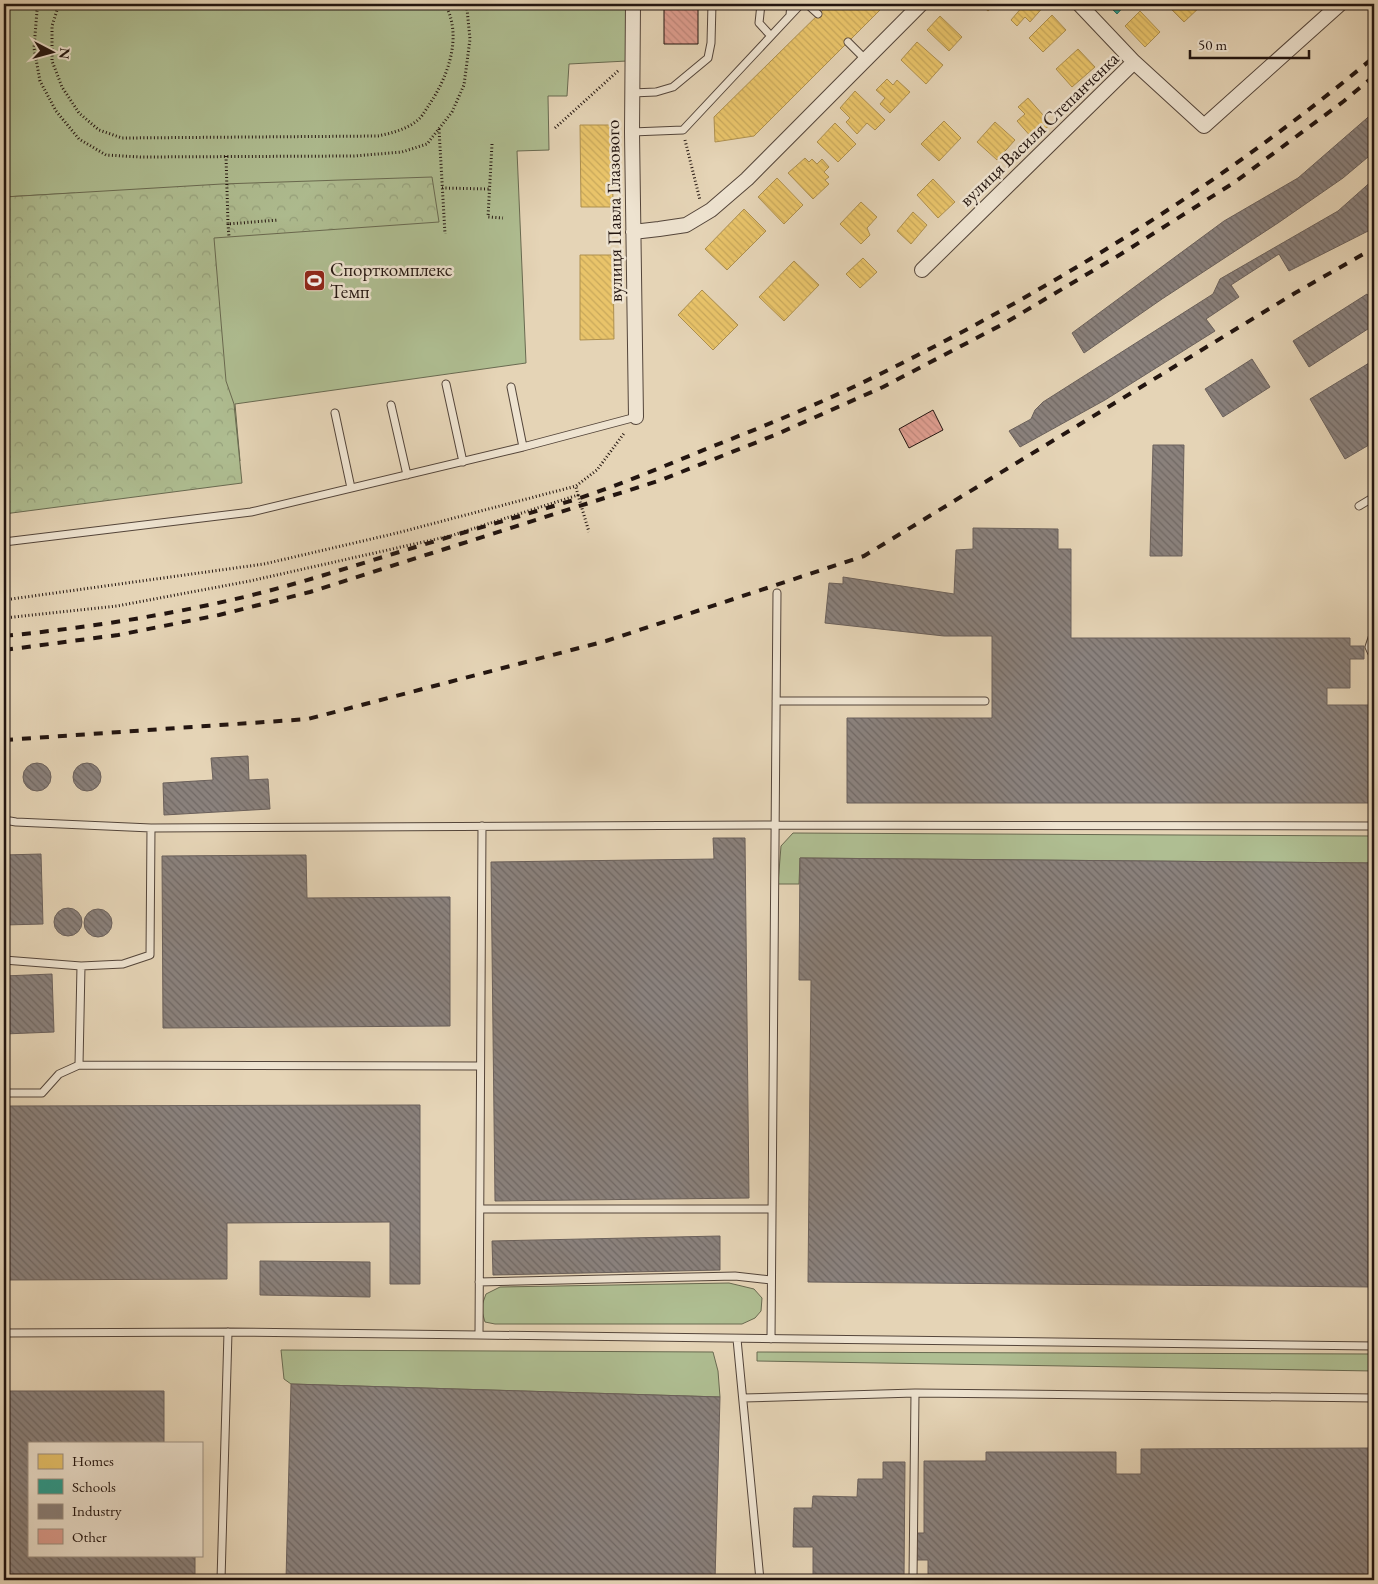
<svg xmlns="http://www.w3.org/2000/svg" width="1378" height="1584" viewBox="0 0 1378 1584" font-family="'EB Garamond',serif">
  <style>
    .grass { fill: #afbe92; stroke: #696a51 }
    .forest { fill: url(#forest-crowns); stroke: #696a51 }
    .homes { fill: url(#homes-back-hatch); stroke: #ae904f }
    .schools { fill: url(#schools-back-hatch); stroke: #287469 }
    .industry { fill: url(#industry-back-hatch); stroke: #6b615c }
    .building { fill: url(#building-back-hatch); stroke: #231510 }
    .lines { fill: none; stroke-linecap: round; stroke-linejoin: round }
    .service-casing { stroke: #54453a; stroke-width: 9 }
    .minor-casing { stroke: #54453a; stroke-width: 16 }
    .path { stroke: #231510; stroke-width: 3; stroke-dasharray: 1 2.5; stroke-linecap: butt }
    .service { stroke: #eee3d0; stroke-width: 7 }
    .minor { stroke: #eee3d0; stroke-width: 14 }
    .rail { stroke: #231510; stroke-width: 4; stroke-dasharray: 9 9; stroke-linecap: butt }
    .labels { text-anchor: middle; dominant-baseline: central; stroke-width: 5; stroke-linejoin: round; paint-order: stroke }
    .street-label { font-size: 19px; fill: #231510; stroke: #eee3d0 }
    .poi-label { font-size: 19px; fill: #231510; stroke: #eee3d0; text-anchor: start }
  </style>
  <defs>
    <pattern id="forest-crowns" width="20" height="18" patternUnits="userSpaceOnUse" patternTransform="scale(1.25)"><rect width="20" height="18" fill="#afbe92"/><path d="M2 6a3 3 0 1 1 6 0M12 15a3 3 0 1 1 6 0" fill="none" stroke="#96a27d"/></pattern>
    <pattern id="homes-back-hatch" width="6" height="6" patternUnits="userSpaceOnUse" patternTransform="scale(1.25)"><rect width="6" height="6" fill="#e9c46a"/><path d="M-1 5l2 2M0 0l6 6M5-1l2 2" fill="none" stroke="#c8a85b"/></pattern>
    <pattern id="schools-back-hatch" width="6" height="6" patternUnits="userSpaceOnUse" patternTransform="scale(1.25)"><rect width="6" height="6" fill="#2a9d8f"/><path d="M-1 5l2 2M0 0l6 6M5-1l2 2" fill="none" stroke="#247f73"/></pattern>
    <pattern id="industry-back-hatch" width="6" height="6" patternUnits="userSpaceOnUse" patternTransform="scale(1.25)"><rect width="6" height="6" fill="#8a817c"/><path d="M-1 5l2 2M0 0l6 6M5-1l2 2" fill="none" stroke="#706864"/></pattern>
    <pattern id="building-back-hatch" width="6" height="6" patternUnits="userSpaceOnUse" patternTransform="scale(1.25)"><rect width="6" height="6" fill="#df9e90"/><path d="M-1 5l2 2M0 0l6 6M5-1l2 2" fill="none" stroke="#bf877b"/></pattern>
  </defs>
  <rect width="100%" height="100%" fill="#e5d4b6"/>
  <filter id="stains"><feTurbulence type="fractalNoise" baseFrequency=".004" numOctaves="4"/><feColorMatrix values="0 0 0 0 .2 0 0 0 0 .09 0 0 0 0 .02 0 0 0 .5 -.17"/></filter>
  <radialGradient id="worn" r=".72"><stop offset=".6" stop-color="#630" stop-opacity="0"/><stop offset="1" stop-color="#630" stop-opacity=".3"/></radialGradient>
  <path class="grass" d="M4 4H627V61L569 64 567 96H548L549 150 517 151 526 363 235 404 240 461 173 469 75 193 4 197Z
    M793 833 1374 836V863L800 858 799 884H778L781 846Z
    M729 1283 754 1289 762 1298 761 1311 755 1318 742 1324H495L485 1322 481 1308 486 1294 500 1287Z
    M281 1350 713 1352 718 1371 720 1397 291 1384 284 1379Z
    M757 1352 1374 1354V1371L757 1361Z"/>
  <path class="forest" d="M432 177 439 222 214 238 226 381 234 404 242 483 4 514V197L222 184Z"/>
  <path class="homes" d="M829 4H886L754 136 715 142 714 117Z
    M980 4H996L988 11Z
    M1020 4H1046L1030 22 1025 17 1017 26 1011 20 1023 6Z
    M1166 4H1201L1202 5 1184 22Z
    M1140 11 1160 32 1145 47 1125 26Z
    M1052 15 1066 30 1043 52 1029 38Z
    M940 16 962 37 949 51 927 30Z
    M917 42 943 65 926 84 901 60Z
    M1078 49 1095 67 1072 87 1056 69Z
    M887 79 893 85 897 80 910 92 890 113 880 104 885 98 876 90Z
    M855 91 885 120 875 130 867 123 857 134 846 122 850 118 840 108Z
    M1028 98 1051 124 1033 139 1017 121 1025 114 1018 107Z
    M944 121 961 138 939 161 921 144Z
    M995 122 1015 140 997 160 977 142Z
    M835 123 856 144 838 162 817 142Z
    M580 125H612L613 207H581Z
    M805 158 809 162 812 159 817 164 822 159 829 167 824 172 829 177 825 180 829 184 813 199 788 173Z
    M777 178 803 205 784 224 758 197Z
    M933 179 955 202 938 218 917 195Z
    M861 202 877 217 867 228 870 235 861 244 840 224Z
    M744 209 766 231 727 270 705 249Z
    M913 212 927 225 911 244 897 231Z
    M580 255H613L614 339 580 340Z
    M863 258 877 272 860 288 846 274Z
    M794 261 819 285 784 321 759 297Z
    M702 290 738 325 713 350 678 315Z"/>
  <path class="schools" d="M1107 4H1126L1117 14Z"/>
  <path class="industry" d="M1374 112V152L1343 178 1278 223 1162 299 1084 353 1072 333 1224 221 1298 178Z
    M1374 179V209L1371 212 1374 218V228L1289 271 1279 254 1231 285 1239 297 1206 319 1215 331 1105 400 1020 447 1009 431 1031 419 1035 410 1043 402 1213 294 1220 279 1338 211Z
    M1367 294 1374 305V325L1309 367 1293 341Z
    M1252 359 1270 387 1223 417 1205 389Z
    M1374 360V442L1345 459 1310 399Z
    M1153 445H1184L1182 556H1150Z
    M973 528 1058 529V549H1071V638H1350V646H1364V659H1350V688H1327V705H1374V803H847V718H992V636H944L825 623 829 583 843 584V577L954 594 956 550 973 549Z
    M248 756 249 780 268 779 270 809 164 815 163 783 213 780 211 758Z
    M73 777a14 14 0 1 1 28 0a14 14 0 1 1-28 0Z
    M23 777a14 14 0 1 1 28 0a14 14 0 1 1-28 0Z
    M713 838H745L749 1198 495 1201 491 862 714 859Z
    M41 854 43 924 4 925V855Z
    M306 855 307 898 450 897V1026L163 1028 162 856Z
    M800 858 1374 863V1287L808 1282 811 980H799Z
    M54 922a14 14 0 1 1 28 0a14 14 0 1 1-28 0Z
    M84 923a14 14 0 1 1 28 0a14 14 0 1 1-28 0Z
    M52 974 54 1032 4 1034V1011H10L9 989H4V976Z
    M420 1105V1284H390V1222L227 1223V1279L4 1280V1106Z
    M720 1236V1270L493 1275 492 1241Z
    M260 1261 370 1262V1297L260 1295Z
    M291 1384 720 1397 715 1580H286Z
    M4 1391H164V1443H29V1555H195V1580H4Z
    M1374 1448V1580H928V1560H915V1533H924V1461H986V1452H1116V1474H1141V1449Z
    M883 1462H905L904 1580H813V1547H793L794 1508H812L813 1496 857 1497 858 1479H883Z"/>
  <path class="building" d="M664 4H698V44H664Z
    M933 410 943 430 909 448 899 429Z"/>
  <g class="lines">
    <defs>
      <path id="service" d="M761 4 759 23 771 36
        M807 4 818 14
        M790 15 791 4
        M848 42 866 60
        M632 93 656 92 673 87 708 58 711 43 712 4
        M632 132 683 130 801 4
        M1374 334V339
        M446 384 463 462
        M511 387 523 447
        M391 405 407 475
        M335 413 351 488
        M1359 506 1374 497
        M4 542 251 512 523 447 636 417
        M1374 632 1369 647 1374 658
        M776 701H985
        M4 820 16 822 151 828 775 825 1374 826
        M4 960 81 966 123 964 150 955 151 828
        M79 1065 81 966
        M4 1093H42L59 1074 79 1065 480 1066
        M480 1209H772
        M479 1282 735 1276 771 1280
        M4 1333 228 1332 479 1335 1374 1346
        M479 1335 482 826
        M737 1339 760 1580
        M771 1339 777 593
        M743 1398 915 1393 1374 1398
        M221 1580 228 1332
        M913 1580 915 1393"/>
      <path id="minor" d="M633 4 632 132 636 417
        M1079 4 1134 62 1204 126 1340 4
        M633 232 659 229 686 225 711 210 747 179 921 4
        M922 270 1134 62"/>
    </defs>
    <use href="#service" class="service-casing"/>
    <use href="#minor" class="minor-casing"/>
    <path class="path" d="M39 4 37 11 34 48 40 81 56 111 79 139 106 155 140 157 354 156 402 152 427 144 452 112 464 85 470 39 467 9 465 4
      M59 4 52 26V61L62 87 79 113 99 130 122 138 378 136C392 133 409 129 420 118 423 115 426 109 429 105 448 77 463 36 445 4
      M555 128 619 70
      M439 129 445 234
      M685 140 700 200
      M492 144 488 217 503 218
      M226 156 228 224 278 220
      M442 188 490 189
      M228 224 229 237
      M578 495 589 532
      M4 600 264 564 397 533 576 486 597 470 625 432
      M4 618 117 606 250 581 450 536 578 495 576 487"/>
    <use href="#service" class="service"/>
    <use href="#minor" class="minor"/>
    <path class="rail" d="M4 636C74 629 144 619 213 604 290 588 364 562 439 540 485 526 531 513 577 499 622 484 667 465 711 447 767 425 824 402 878 375 1053 289 1225 182 1374 57
      M4 650 118 635 219 615 310 592 661 480 775 435 883 387 1005 323 1121 254 1235 182 1344 101 1374 76
      M4 740 308 719 606 641 864 556 1295 293 1374 248"/>
  </g>
  <defs>
    <symbol id="stadium-square" viewBox="-11 -11 22 22"><rect x="-9" y="-9" width="18" height="18" rx="4" fill="#8f2418" stroke="#eee3d0"/><path d="M0-5a6.5 5 0 1 0 0 10a6.5 5 0 1 0 0-10ZM-3.5-1.8h7v3.6h-7Z" fill="#fff"/></symbol>
  </defs>
  <g fill-rule="evenodd">
    <use href="#stadium-square" x="302" y="268" width="25" height="25"/>
  </g>
  <g class="labels">
    <g class="street-label">
      <text transform="translate(1039 129) rotate(-44)">вулиця Василя Степанченка</text>
      <text transform="translate(614 211) rotate(-91)">вулиця Павла Глазового</text>
    </g>
    <g class="poi-label">
      <text x="330" y="269">Спорткомплекс<tspan x="330" dy="22">Темп</tspan></text>
    </g>
  </g>
  <rect width="1378" height="1584" fill="none" stroke="#e5d4b6" stroke-width="20"/>
  <rect x="5" y="5" width="1368" height="1574" fill="none" stroke="#231510" stroke-width="2.5"/>
  <rect x="10" y="10" width="1358" height="1564" fill="none" stroke="#231510"/>
  <rect x="28" y="1442" width="175" height="115" fill="#eee3d0" stroke="#9d9183"/>
  <rect x="38" y="1454" width="25" height="15" fill="#e9c46a" stroke="#9d9183"/>
  <text x="72" y="1466" font-size="15" fill="#231510">Homes</text>
  <rect x="38" y="1479" width="25" height="15" fill="#2a9d8f" stroke="#9d9183"/>
  <text x="72" y="1492" font-size="15" fill="#231510">Schools</text>
  <rect x="38" y="1504" width="25" height="15" fill="#8a817c" stroke="#9d9183"/>
  <text x="72" y="1516" font-size="15" fill="#231510">Industry</text>
  <rect x="38" y="1529" width="25" height="15" fill="#df9e90" stroke="#9d9183"/>
  <text x="72" y="1542" font-size="15" fill="#231510">Other</text>
  <g transform="translate(52 52) rotate(96)" stroke="#eee3d0" stroke-width="4" paint-order="stroke">
  <path d="M0-4L9 19L0 12L-9 19Z" fill="#231510"/>
  <text y="-8" font-size="14" font-weight="bold" text-anchor="middle" fill="#231510">N</text>
  </g>
  <path d="M1190 50v8h119v-8" fill="none" stroke="#231510" stroke-width="2.5"/>
  <text x="1198" y="50" font-size="15" fill="#231510" stroke="#eee3d0" stroke-width="4" paint-order="stroke">50 m</text>
  <rect width="100%" height="100%" filter="url(#stains)"/>
  <rect width="100%" height="100%" fill="url(#worn)"/>
</svg>
